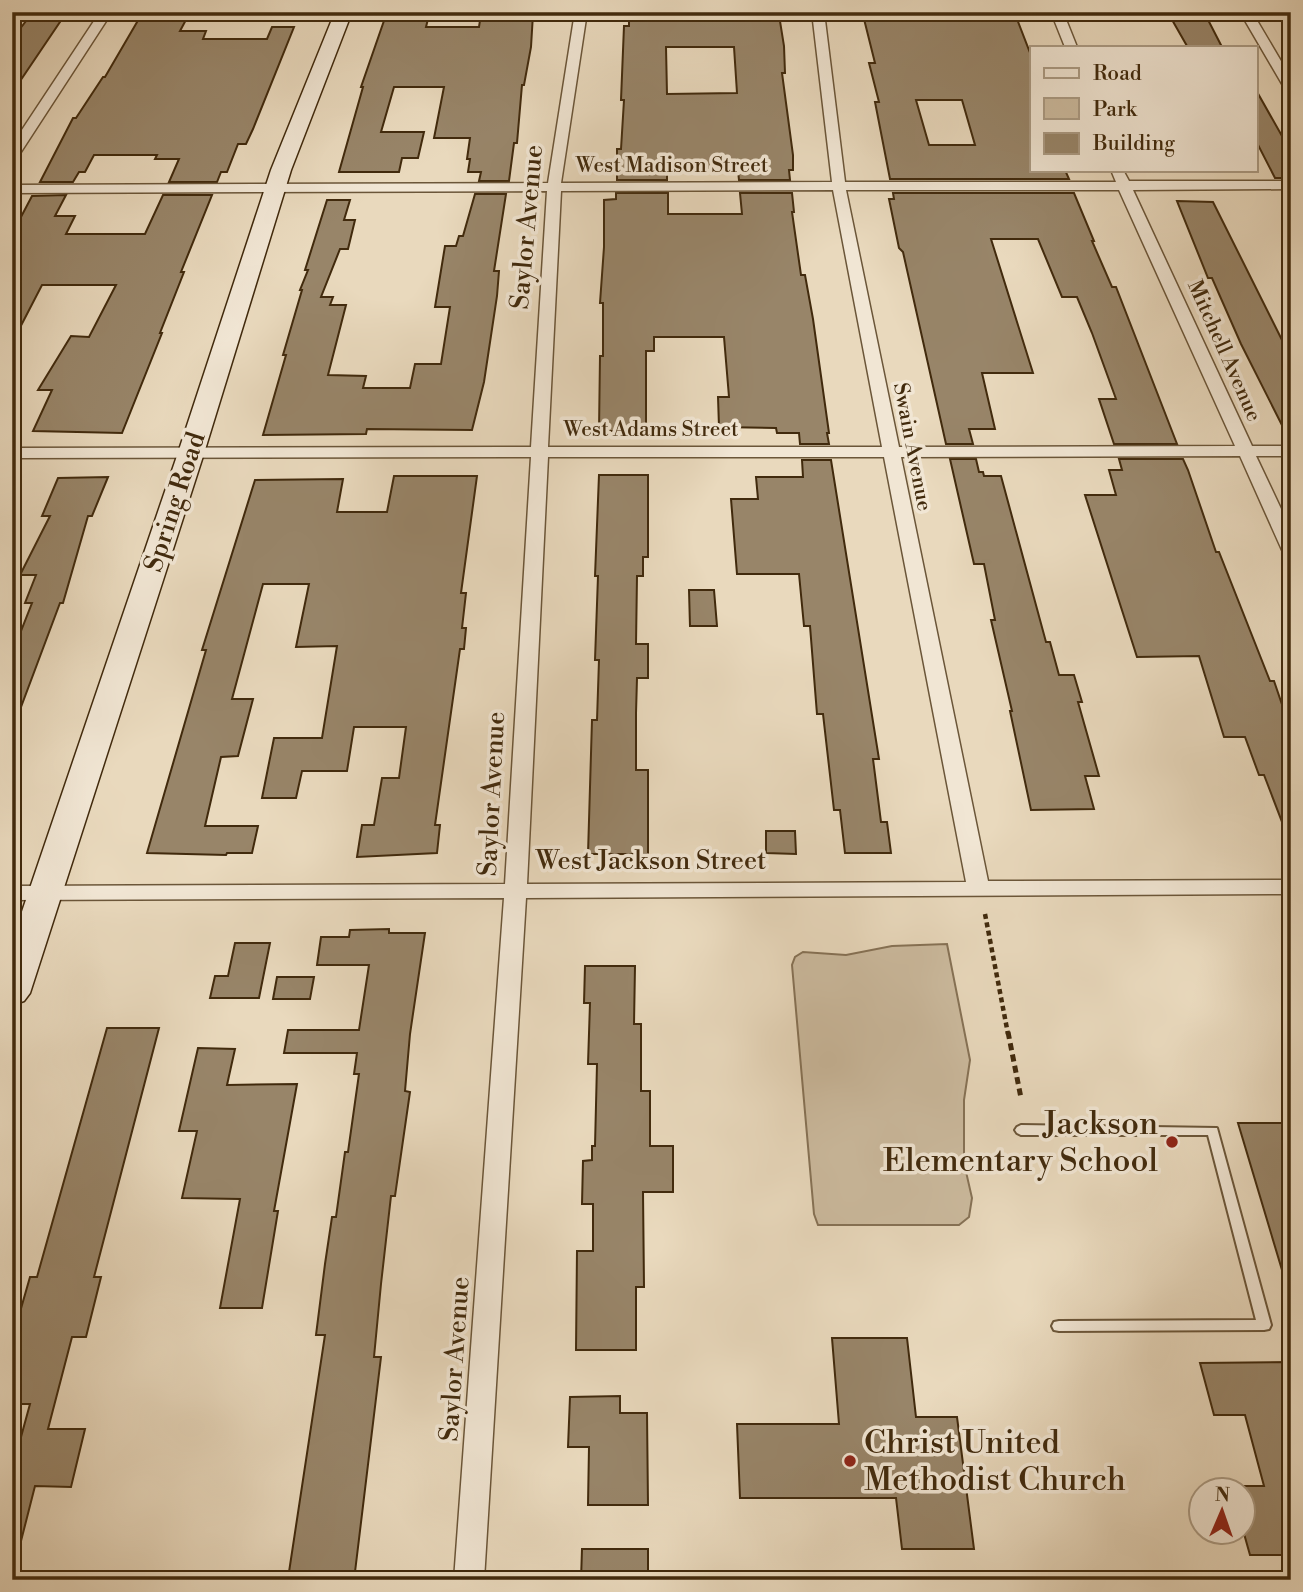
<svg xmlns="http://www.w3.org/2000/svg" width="1303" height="1592" viewBox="0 0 1303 1592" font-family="'Libre Bodoni',serif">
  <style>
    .green { fill: #ccbb9f; stroke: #867256; stroke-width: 2 }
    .building { fill: #988569; stroke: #412a0d; stroke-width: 2; fill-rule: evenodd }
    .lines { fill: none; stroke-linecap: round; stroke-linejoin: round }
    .lane-casing { stroke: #6b5639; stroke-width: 4 }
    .street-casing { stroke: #6b5639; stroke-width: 3 }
    .secondary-casing { stroke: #412a0d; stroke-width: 3 }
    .path-far1 { stroke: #412a0d; stroke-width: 4.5; stroke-dasharray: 5 3.5; stroke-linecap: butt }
    .path { stroke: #412a0d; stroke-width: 5; stroke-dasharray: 7 4.5; stroke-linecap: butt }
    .lane { fill: #f1e6d4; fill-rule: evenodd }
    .street { fill: #f1e6d4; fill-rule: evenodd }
    .secondary { fill: #f1e6d4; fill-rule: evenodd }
    .poi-dot { fill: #8f2418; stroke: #f1e6d4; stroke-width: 2.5 }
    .labels { text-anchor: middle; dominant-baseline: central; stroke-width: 7; stroke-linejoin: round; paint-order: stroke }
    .far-street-label { font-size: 21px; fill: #412a0d; stroke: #f1e6d4 }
    .street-label { font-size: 26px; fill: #412a0d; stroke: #f1e6d4 }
    .near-poi-label { font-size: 32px; fill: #412a0d; stroke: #f1e6d4; text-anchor: end }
  </style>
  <rect width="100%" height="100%" fill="#e9d9bd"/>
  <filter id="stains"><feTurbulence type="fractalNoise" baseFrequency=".00286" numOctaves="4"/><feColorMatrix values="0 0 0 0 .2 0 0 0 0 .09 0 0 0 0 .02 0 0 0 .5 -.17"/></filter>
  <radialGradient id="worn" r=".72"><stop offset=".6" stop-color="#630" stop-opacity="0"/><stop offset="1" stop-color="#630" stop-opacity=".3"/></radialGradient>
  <path class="green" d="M947 944 970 1060 964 1100V1163L972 1198 969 1217 959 1225H818L814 1214 792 965 795 957 803 952 846 955 892 946Z"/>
  <path class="building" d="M1174 12H1204L1222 47 1187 46 1171 18H1177Z
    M481 14H533L531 47 524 85H522L517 143H514L509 181H479L481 172H468L470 159H467L470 138H434L444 87H394L381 132H424L418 158H402L399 172H339L363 87H361L386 15H429L426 27H479Z
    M638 14 779 15 784 46 785 73H782L793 155V170H789L790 180H739L738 171 694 170 667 171V180H617V149H621L624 100H621L624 26H629V18H638ZM666 47H734L737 93 667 94Z
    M962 14H1015L1032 58V170H1065L1069 179H890L875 102H879L869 63H875L863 15ZM916 100H962L975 145H929Z
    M30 16H64L12 93V39Z
    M188 16 180 31H206L203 39H267L272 27H294L253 129 246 144H238L227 172H221L217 182H169L179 159H155L157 155H94L85 172H79L73 182H40L73 118H76L103 77H105L140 17Z
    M1256 90 1291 152V178H1275L1256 141Z
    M616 193H668V214H742L740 193H792L794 212H792L801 275H805L813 319 829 433H827L829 444H800L799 433H777L776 428 719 427 718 397H729L724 337H654V351H646V431H599L600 356H603V303H600L604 247V200L616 199Z
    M893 193H1074L1094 241H1092L1112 287H1116L1177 444H1114L1099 399H1116L1092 333 1077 297H1062L1038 239H991L1033 373H982L995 429H969L973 444H946L903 252 899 248 889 199H894Z
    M475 194H506L494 271H499L497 296 484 382 472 430 367 429 366 434 263 435 286 355H283L302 290H300L308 270H305L327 200H350L344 220H355L348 249H340L321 297H333L330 305H346L328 375 366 376 363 388H410L415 364H441L450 307H435L445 246H456L459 236H463Z
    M66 195 55 216H75L66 234H145L163 195H212L181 272H184L160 333H162L122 433 33 431 52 390H38L71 336 89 337 116 285H42L12 343V234L32 196Z
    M1177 201 1213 202 1291 358V443L1241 344 1212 278H1208Z
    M950 459H976L979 472H983L984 476H1001L1046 642H1050L1059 675H1074L1082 702H1078L1099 776H1085L1094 809 1031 810 1010 711H1012L991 620H995L984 564H974Z
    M1119 459H1183L1188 470 1216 552H1219L1270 681H1274L1291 731V839L1289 840 1264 775H1259L1245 737H1224L1199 656 1137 657 1085 495H1116L1109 470H1122Z
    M802 460H831L879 759H873L881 822H887L891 853H845L840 810H834L823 714H817L810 626H804L799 574H737L731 499H758L756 477H803Z
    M599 475H648V557H643V576H637L636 644H648V678H637L636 713V770H648V854H588L592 720H597L599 660H595L598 576H595Z
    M394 476H477L461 593H466L462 628H466L464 649H460L435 825H440L437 853 357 857 362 825H374L382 778H399L406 727H354L347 771H302L296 798H262L274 738H322L337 646 296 647 309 584H263L232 699H253L238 756 221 757 205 826H258L252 853H227L226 855 147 853 206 650H202L255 480 343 479 337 512H387Z
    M108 477 92 516H88L63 603H60L15 723H12V654L32 603H25L36 575H20L50 516H42L58 478Z
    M689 590H714L717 626H690Z
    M766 831H795L796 854 766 853Z
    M389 929V933H425L410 1034 405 1091 410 1092 395 1196H391L381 1284 374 1357H381L355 1572H289L325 1335H316L325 1264 332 1217H336L345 1152H348L359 1074H354L357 1053H284L288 1030H359L369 965H317L321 937H349L350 930Z
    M235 943H270L259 998H210L215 976H228Z
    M585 966H635L634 1024H641V1091H650V1146H673V1192H643L644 1287H636V1350H576L577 1251H593V1204H582L583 1161 592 1160V1146H595L597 1064H588L590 1003H584Z
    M277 977H314L310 999H273Z
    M107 1028H159L94 1277H101L86 1337H72L48 1429H85L71 1487 35 1486 20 1545 12 1544V1470L30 1404H12V1340L30 1277H37Z
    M198 1048 235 1049 227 1085 297 1084 274 1211H278L262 1308H220L240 1199 182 1198 197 1131H179Z
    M1238 1123H1291V1279L1285 1280Z
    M832 1338H907L916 1417H957L974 1549H902L896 1498H740L737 1424H839Z
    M1291 1362V1555H1250L1243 1530V1486H1264L1245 1415H1214L1200 1363Z
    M620 1396V1413H647L648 1505H588L589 1447H568L570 1397Z
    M582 1549H648V1580H581Z"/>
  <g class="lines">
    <defs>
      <path id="lane" d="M1021 1125 1217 1128 1271 1325 1269 1329 1264 1330 1059 1331 1054 1330 1052 1326 1054 1322 1059 1321 1256 1320 1208 1135H1021L1017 1133 1015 1130 1017 1127Z"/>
      <path id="street" d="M100 12H112L19 155 12 159V145Z
        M575 12H587L561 183 832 182 812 12H824L845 182H1116L1111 170H1123L1129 181H1291V189L1133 190 1252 446H1291V456H1256L1291 530V555L1282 550 1240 456 901 457 988 881 1291 880V894L526 898 484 1580H454L504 898 12 900V886L505 884 531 457 12 458V448L531 447 547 191 12 193V185L548 183ZM833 190 882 447H548L561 191ZM846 190H1119L1235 446 899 447ZM548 457H884L966 882 527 884Z
        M1051 12H1063L1077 47H1065Z
        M1240 12H1252L1291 78V93L1285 89Z"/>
      <path id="secondary" d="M335 12H352L291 170 204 453 30 993 24 1001 12 1005V941L178 453 271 170Z"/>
    </defs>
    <use href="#lane" class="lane-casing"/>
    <use href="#street" class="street-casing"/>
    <use href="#secondary" class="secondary-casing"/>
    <path class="path-far1" d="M985 914 1008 1034"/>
    <path class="path" d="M1008 1032 1021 1098"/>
    <use href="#lane" class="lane"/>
    <use href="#street" class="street"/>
    <use href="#secondary" class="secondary"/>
  </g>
  <g class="poi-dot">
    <circle cx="1172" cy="1142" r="7"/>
    <circle cx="850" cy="1461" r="7"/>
  </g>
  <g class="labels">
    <g class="far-street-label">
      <text x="672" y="166">West Madison Street</text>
      <text transform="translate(1224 351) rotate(66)">Mitchell Avenue</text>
      <text x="651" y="430">West Adams Street</text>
      <text transform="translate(912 447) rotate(79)">Swain Avenue</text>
    </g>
    <g class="street-label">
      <text transform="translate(527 227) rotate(-85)">Saylor Avenue</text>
      <text transform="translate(175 502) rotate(-72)">Spring Road</text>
      <text transform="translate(492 794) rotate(-87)">Saylor Avenue</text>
      <text x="651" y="861">West Jackson Street</text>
      <text transform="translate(455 1359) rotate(-86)">Saylor Avenue</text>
    </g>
    <g class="near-poi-label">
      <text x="1158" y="1124">Jackson<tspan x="1158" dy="37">Elementary School</tspan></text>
      <text x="864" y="1443" text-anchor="start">Christ United<tspan x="864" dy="37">Methodist Church</tspan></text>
    </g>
  </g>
  <rect width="1303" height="1592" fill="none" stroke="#e9d9bd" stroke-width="42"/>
  <rect x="14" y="14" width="1275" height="1564" fill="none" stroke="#412a0d" stroke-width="3.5"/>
  <rect x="21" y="21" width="1261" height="1550" fill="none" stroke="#412a0d" stroke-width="2"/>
  <rect x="1030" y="46" width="228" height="126" fill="#f1e6d4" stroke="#ab9b84" stroke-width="2"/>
  <rect x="1044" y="68" width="35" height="10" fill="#f1e6d4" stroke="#ab9b84" stroke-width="2"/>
  <text x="1093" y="80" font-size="21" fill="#412a0d">Road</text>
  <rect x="1044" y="98" width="35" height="21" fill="#ccbb9f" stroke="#ab9b84" stroke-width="2"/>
  <text x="1093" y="116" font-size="21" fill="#412a0d">Park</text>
  <rect x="1044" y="133" width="35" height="21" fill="#988569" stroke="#ab9b84" stroke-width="2"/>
  <text x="1093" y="150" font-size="21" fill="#412a0d">Building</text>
  <g transform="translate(1222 1511) rotate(2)"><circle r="33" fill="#f1e6d4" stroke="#ab9b84" stroke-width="2"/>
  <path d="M0-5L12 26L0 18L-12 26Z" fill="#8f2418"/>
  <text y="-10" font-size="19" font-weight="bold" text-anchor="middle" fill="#412a0d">N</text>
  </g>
  <rect width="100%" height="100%" filter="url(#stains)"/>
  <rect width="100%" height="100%" fill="url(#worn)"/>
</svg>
